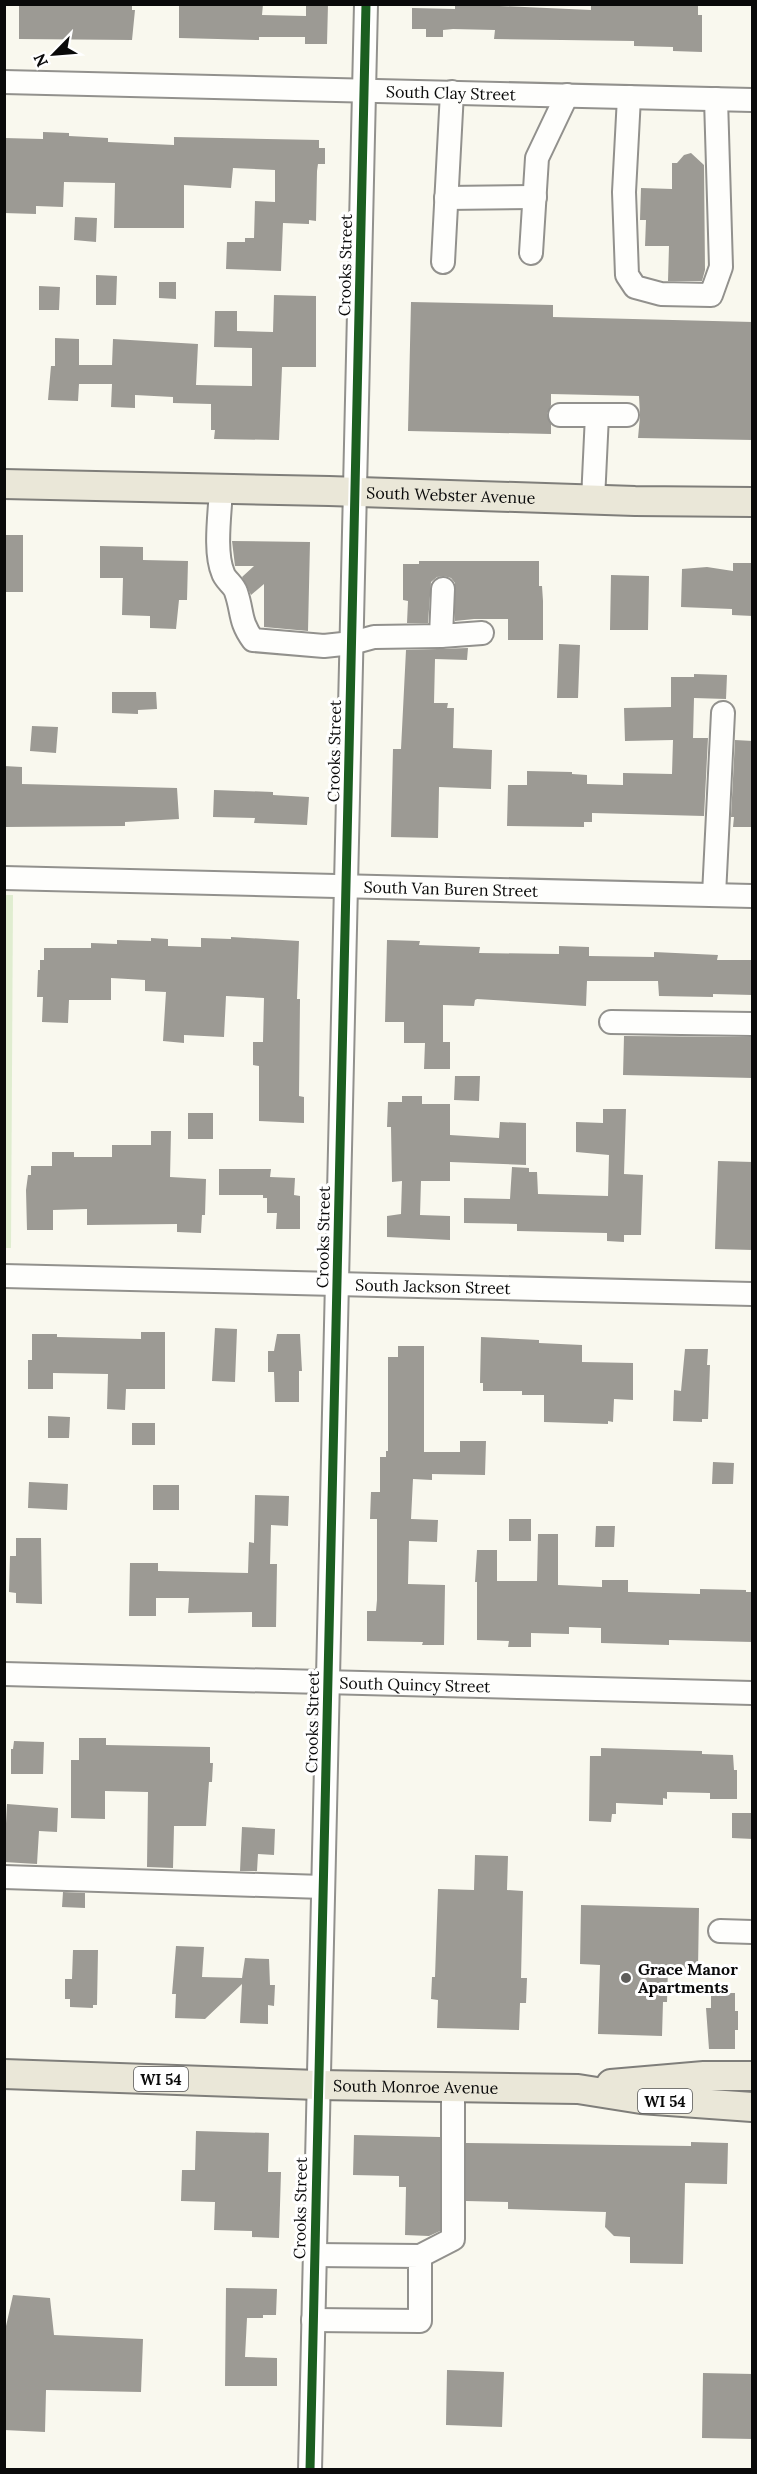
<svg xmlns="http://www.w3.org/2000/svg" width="757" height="2474" viewBox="0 0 757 2474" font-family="Lora,serif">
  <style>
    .green { fill: #e0edd0 }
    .building { fill: #9c9a94 }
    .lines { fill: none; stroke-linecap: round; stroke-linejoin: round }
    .minor-casing { stroke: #92918d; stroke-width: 26 }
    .major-casing { stroke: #7f7e7a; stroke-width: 32 }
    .minor { stroke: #fefefc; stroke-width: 22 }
    .major { stroke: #eae7d8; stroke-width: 28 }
    .cycleway-casing { stroke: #fff; stroke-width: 13 }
    .cycleway { stroke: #1b5e20; stroke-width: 9 }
    .poi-dot { fill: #5e5d5a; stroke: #fff; stroke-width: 2 }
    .labels { text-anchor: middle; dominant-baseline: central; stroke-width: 6; stroke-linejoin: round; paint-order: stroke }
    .shield { fill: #fff; stroke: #545454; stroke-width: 1.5 }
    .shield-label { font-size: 15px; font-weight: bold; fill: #0a0a0a }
    .street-label { font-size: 16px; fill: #0a0a0a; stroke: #fff }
    .poi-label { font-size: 16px; font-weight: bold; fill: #0a0a0a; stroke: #fff; text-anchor: start }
  </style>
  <rect width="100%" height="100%" fill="#f9f8ee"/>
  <path class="green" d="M5 895H13L11 1248H4Z"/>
  <path class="building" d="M19 4H132V10H135L132 40 19 39Z
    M179 4H263L262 15 306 16V4H328L327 44H305V37H259V40L179 38Z
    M455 4 591 10V4L698 6V15H702V52L673 51V47L634 46V41L494 39 495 30 453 29 443 30V37H426V29H412V8L455 9Z
    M43 132 69 133V136L108 138V142L174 145V137L319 140V148H325V164H318L317 171 316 221 309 220V224L283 223 281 271 226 269 227 242H245V238H254L255 201 275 202V170L233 168 231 188 184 185V228H114L115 183 64 182 63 207 36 206V214L4 213V138L43 139Z
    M691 153 704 165 705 270 702 281H668L669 246H645L646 220H640L641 188 672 189V163H677L684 155Z
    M75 217 97 218 96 242 74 240Z
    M96 275 117 276 116 305H96Z
    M159 282H176V299L159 298Z
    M39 286 60 287 59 310H39Z
    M274 295 316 296V367H282L279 440 214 439 215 430H211V404L173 403V397L135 395V408L111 407 112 384H79L78 401 48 400 51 366H55V338L79 339V365H112L113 339 198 344 196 385 252 386V348L214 347 215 311H237V331L273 332Z
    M411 302 553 305V317L753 322V440L638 438 640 416 639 396 551 394V405L547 414 551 424V434L408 431Z
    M4 535H23V592H4Z
    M232 541 310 542 308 631 264 627V584L251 595 242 577 254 566H235Z
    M100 546 143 547V560L188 561 187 600H179L176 629 150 628V616L122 615 123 578H100Z
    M419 561H539V586H542L543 601V640H508V619H474L455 621V583L451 578 444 576 437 577 431 582 428 623H407L408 601 403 600V564H419Z
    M733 563H753V616L732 615V609L681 607 682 569 707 567 733 571Z
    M611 575 649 576 648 630H610Z
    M559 644 580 645 578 698H557Z
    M468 648 467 660 435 659 434 703H448L447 708H454L453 748 492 750 491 789 439 787 438 838 391 837 393 749H401L406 650Z
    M694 674 727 675 726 699 694 698 693 738H708L704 816 592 813V822H584V827L507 826 508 785H527V771L572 772V774L587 775V784L623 785V773L672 774 673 740 625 741 624 708 671 707V677H694Z
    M112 692H156L157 709 138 710V714L112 713Z
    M32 726 58 727 56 753 30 751Z
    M735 740 753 741V827H733L734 817H731Z
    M4 766 22 767V784L177 788 179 819 125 822V826L4 827Z
    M214 790 273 792V795L309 797 307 825 254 823 255 818 213 817Z
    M231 937 299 941 297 999H300L299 1096 304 1097V1123L259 1121V1066L253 1065V1042H263L264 998 226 996 224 1037 184 1035V1043L163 1041 166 992 145 991V980L111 978V1000H69L68 1023 42 1022 43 997H37L38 970H40V960H44V948H91V943L117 944V940L151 941V938L168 939V946L201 947V938L231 939Z
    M387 940 420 941 419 945 480 947 479 953 559 954V946L589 947V956L654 957V952L718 955 717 960H753V995L713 994V997L659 996 658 981H587L586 1006 477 999 475 1000 474 1006 443 1005V1042H450V1069H424L425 1043H404V1022H385Z
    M624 1036 753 1037V1078L623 1075Z
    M455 1076H480L479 1101 454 1100Z
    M402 1096H422V1104H450V1135L499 1138 500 1122 526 1123V1165L450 1162V1181H421L420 1215 450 1216V1240L387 1237V1216L401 1214 402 1181 392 1182 391 1127H387L388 1102H402Z
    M603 1109H626L624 1174 643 1175 641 1235H624V1242L607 1241V1233L517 1231V1224L464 1223V1198L510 1199 512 1167 529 1168V1172H537L538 1194 608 1196 609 1155 576 1152V1122L603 1123Z
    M188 1113H213V1139H188Z
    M151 1131H171L170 1177 206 1179 205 1215H202L201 1233 177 1232V1224L87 1225V1209L53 1210V1230H27L26 1190 28 1175H31V1166H52V1152H74V1157H112V1145H151Z
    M718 1161 753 1162V1250L715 1249Z
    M219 1169H271L270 1177 295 1178 294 1195 300 1196V1229H276L277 1213H267V1198H263V1195H219Z
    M215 1328 237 1329 235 1382 212 1381Z
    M141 1332H165V1389H126L125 1410 107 1409 108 1374 53 1373V1389H28V1360H32V1334H57V1337L141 1339Z
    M277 1334H300L302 1371H299V1402H275L274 1372H268V1351H274Z
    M481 1337 539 1340V1343L582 1345V1362L633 1363V1400L614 1399 613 1422 608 1421V1424L544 1422V1395H522V1391H483V1383H480Z
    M398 1346H424V1452H460V1441H486L485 1475 432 1474V1480L413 1479 411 1519 438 1520 437 1542 409 1541 408 1584 445 1585 444 1645H422L423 1642 367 1641V1611H376L377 1600V1519H370L371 1492H380V1457H386V1451H388V1357H398Z
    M685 1349H708L707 1365H710L708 1419H702V1422L673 1421 674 1390 681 1391Z
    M48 1416 70 1417 69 1438H48Z
    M132 1423H155V1445H132Z
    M713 1462 734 1463 733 1484H712Z
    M29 1482 68 1484 67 1510 28 1508Z
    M153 1485H179V1510H153Z
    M255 1495 289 1496 288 1526 271 1525 270 1564H277L276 1627H252V1612L188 1613 189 1598H156V1616H129L130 1563H158V1571L248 1573 249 1542 254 1543Z
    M509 1519H531V1541H509Z
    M596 1526H615L614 1547H595Z
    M538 1534H558V1585L602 1587V1580H628V1592L700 1594V1589L746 1590V1592H753V1642L669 1640V1645L601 1643V1628L569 1627V1634L531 1633V1647H508L509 1641 477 1640V1582H475L477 1550H497V1581H537Z
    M16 1538H41L42 1604 16 1603V1593L9 1592 10 1556H16Z
    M79 1738H106V1745L210 1747V1763H213L212 1782H209L206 1826H174L173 1868 147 1867 148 1792 105 1791V1819L71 1818V1760H79Z
    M14 1741 44 1742 43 1774H11V1749H13Z
    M601 1748 702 1751V1754L733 1755 734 1770H737V1799H710V1793L667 1792V1799L663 1798V1805L616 1803V1814H612L611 1822 589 1821 590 1756H601Z
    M7 1804 58 1808 57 1832 39 1831 37 1864 4 1862Z
    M732 1813H753V1839L732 1838Z
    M242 1827 275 1829 274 1855 258 1854 257 1871H240Z
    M475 1855 508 1856 507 1890 523 1891 521 1978H527L526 2003H520L519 2030 437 2028 438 2000 431 1999 432 1977H435L438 1889 474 1890Z
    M63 1892 85 1893V1908L62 1907Z
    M581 1905 699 1908 698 1969 668 1968 667 2002H663L662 2036 598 2034 600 1965 580 1964Z
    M176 1946 204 1947 202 1977 242 1978 245 1958 269 1959 270 1985H275L274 2006 268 2005V2024L240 2023 242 1984 205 2019 175 2018 176 1994H172Z
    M73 1950H98L97 2005H93V2008L70 2007V1999H65V1979H72Z
    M711 1993H735V2011H738V2030H735V2049H709L706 2008H711Z
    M196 2131 269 2133 268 2172H281L279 2238 252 2237V2231L214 2230 215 2202 181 2201 182 2170H195Z
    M354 2135 440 2137V2231L429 2236 405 2235 406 2187H399V2176L353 2175Z
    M691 2142 728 2143 727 2184 685 2183 683 2264 630 2263V2237L614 2236 605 2227 606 2212 508 2209V2202L466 2201V2143L691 2146Z
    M226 2288 277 2289 276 2315H263V2318H247L245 2357 277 2358V2386H225Z
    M13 2295 50 2298 54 2335 143 2339 141 2392 46 2390 45 2432 4 2430V2335Z
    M447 2370 504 2372 502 2427 446 2425Z
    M703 2373 753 2374V2439L702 2438Z"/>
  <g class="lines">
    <defs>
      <g id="minor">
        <path id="s1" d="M4 82 752 100"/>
        <path d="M629 97 624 192 627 275 635 287 661 294 711 295 721 267 716 99"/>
        <path d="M446 198 535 197"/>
        <path d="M531 253 537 158 567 95"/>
        <path d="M443 262 452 92"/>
        <path d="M560 415H597L593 500"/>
        <path d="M597 415H627"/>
        <path d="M221 489C220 513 214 552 223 573 225 580 234 585 236 592 243 612 239 621 253 640L324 646 352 643 374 637 441 636 482 633"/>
        <path d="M441 636 443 589"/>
        <path id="s2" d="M4 878 752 896"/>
        <path d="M714 895 723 713"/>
        <path d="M611 1022 752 1024"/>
        <path id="s3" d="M4 1276 752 1294"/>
        <path id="s4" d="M4 1674 752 1693"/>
        <path d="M4 1877 323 1887"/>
        <path d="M720 1931 752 1932"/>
        <path d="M420 2256 453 2239V2087"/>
        <path d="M313 2320 420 2321V2256L314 2255"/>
        <path d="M310 2470 366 4"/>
      </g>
      <g id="major">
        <path id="s5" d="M4 484 329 491 635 501 752 502"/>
        <path id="s6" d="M4 2074 318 2085 578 2089 641 2099 752 2107"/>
        <path d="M611 2084 704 2076H752"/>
      </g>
    </defs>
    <use href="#minor" class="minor-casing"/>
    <use href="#major" class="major-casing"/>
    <use href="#minor" class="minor"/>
    <use href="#major" class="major"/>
    <defs>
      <path id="cycleway" d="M310 2470 366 4"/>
    </defs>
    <use href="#cycleway" class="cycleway-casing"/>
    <use href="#cycleway" class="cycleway"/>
  </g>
  <circle class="poi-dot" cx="626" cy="1978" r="6"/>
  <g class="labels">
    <g class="shield">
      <rect x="134" y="2067" width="54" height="24" rx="4.5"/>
      <rect x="638" y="2089" width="54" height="24" rx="4.5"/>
    </g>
    <g class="shield-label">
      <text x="161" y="2079">WI 54</text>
      <text x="665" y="2101">WI 54</text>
    </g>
    <g class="street-label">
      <text stroke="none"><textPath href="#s1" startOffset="447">South Clay Street</textPath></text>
      <text transform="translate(345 265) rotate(-89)">Crooks Street</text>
      <text stroke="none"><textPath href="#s5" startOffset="447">South Webster Avenue</textPath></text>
      <text transform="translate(334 751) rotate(-89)">Crooks Street</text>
      <text stroke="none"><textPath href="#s2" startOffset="447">South Van Buren Street</textPath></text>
      <text transform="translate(323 1237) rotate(-89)">Crooks Street</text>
      <text stroke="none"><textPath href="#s3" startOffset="429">South Jackson Street</textPath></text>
      <text stroke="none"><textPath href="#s4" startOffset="411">South Quincy Street</textPath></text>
      <text transform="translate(312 1722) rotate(-89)">Crooks Street</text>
      <text stroke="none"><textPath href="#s6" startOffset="412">South Monroe Avenue</textPath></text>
      <text transform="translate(300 2208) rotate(-89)">Crooks Street</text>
    </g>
    <g class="poi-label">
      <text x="638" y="1969">Grace Manor<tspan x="638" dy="18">Apartments</tspan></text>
    </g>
  </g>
  <rect width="757" height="2474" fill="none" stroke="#0a0a0a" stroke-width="12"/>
  <g transform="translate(54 54) rotate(245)" stroke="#ffffff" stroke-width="4.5" paint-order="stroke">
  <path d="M0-4.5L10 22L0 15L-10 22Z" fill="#0a0a0a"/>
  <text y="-9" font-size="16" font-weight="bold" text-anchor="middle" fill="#0a0a0a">N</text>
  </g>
</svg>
